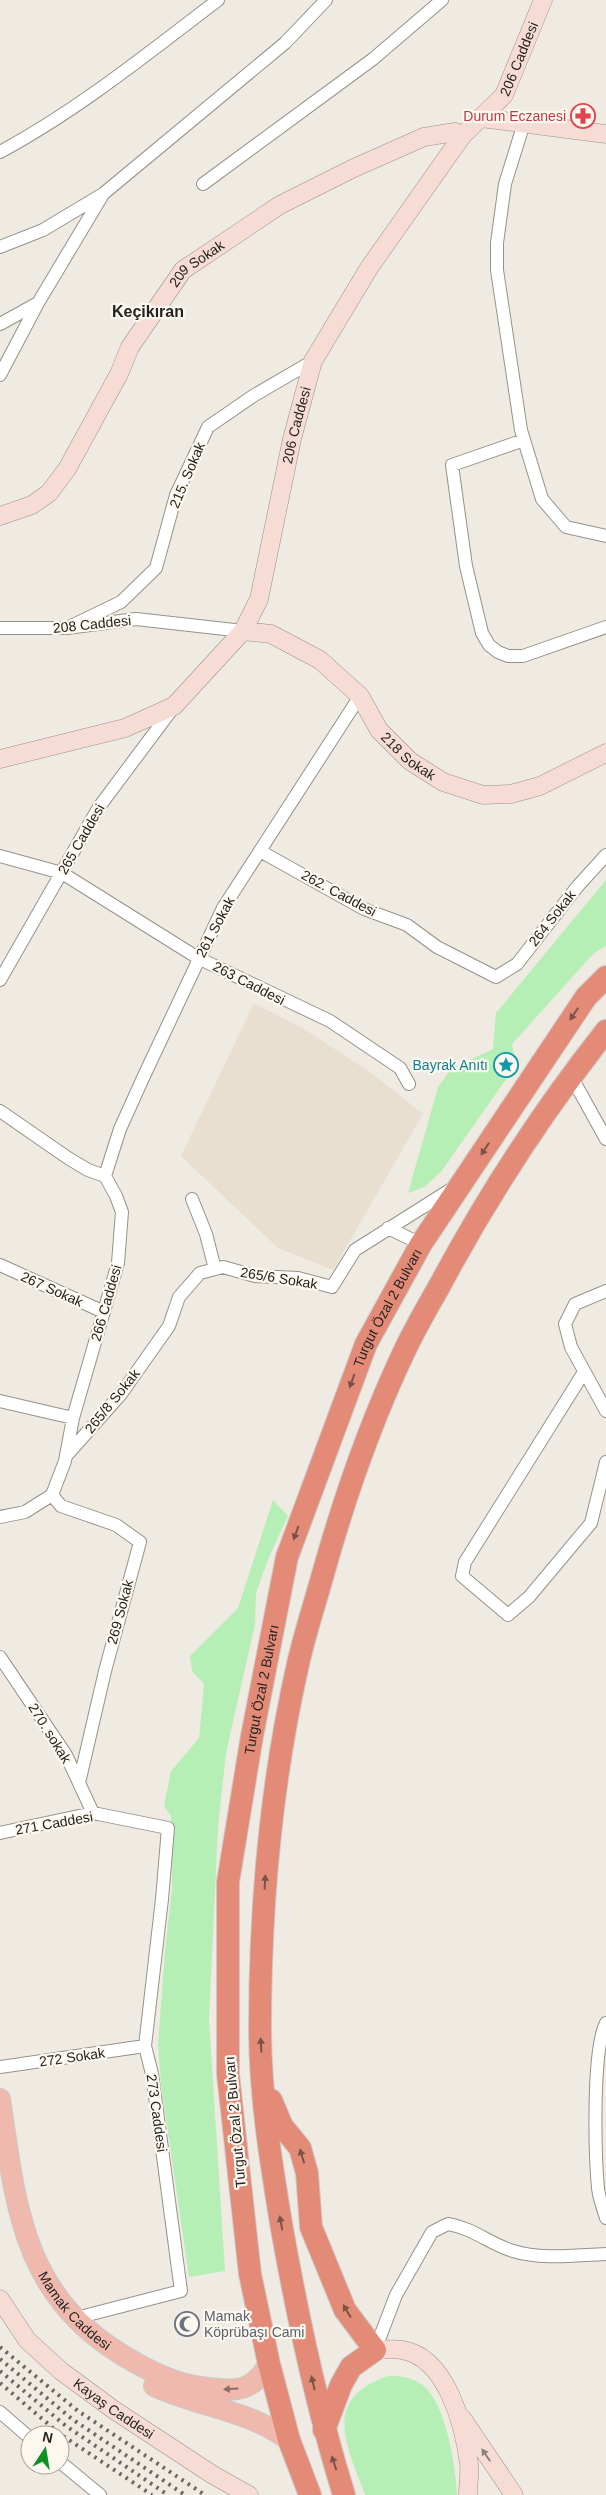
<svg xmlns="http://www.w3.org/2000/svg" width="606" height="2495" viewBox="0 0 606 2495" font-family="Arial,sans-serif">
  <style>
    .built { fill: #e8dfd0 }
    .green { fill: #b6efb5 }
    .lines { fill: none; stroke-linecap: round; stroke-linejoin: round }
    .street-casing { stroke: #96928a; stroke-width: 14 }
    .secondary-casing { stroke: #96928a; stroke-width: 19 }
    .primary-casing { stroke: #cbcaca; stroke-width: 22 }
    .highway-casing { stroke: #cbcaca; stroke-width: 24 }
    .street { stroke: #fff; stroke-width: 12 }
    .secondary { stroke: #f7dcd6; stroke-width: 18 }
    .primary { stroke: #efb9ad; stroke-width: 20 }
    .highway { stroke: #e48b77; stroke-width: 22 }
    .rail { stroke: #6b6863; stroke-width: 4; stroke-dasharray: 2.5 5; stroke-linecap: butt }
    .oneway { fill: #7b5248 }
    .oneway2 { fill: #8a6e67 }
    .oneway3 { fill: #8e807c }
    .labels { text-anchor: middle; dominant-baseline: central; stroke-width: 4.5; stroke-linejoin: round; paint-order: stroke }
    .street-label { font-size: 14px; fill: #252321; stroke: #fdf8ef }
    .health-label { font-size: 14px; fill: #be3a42; stroke: #fdf8ef; text-anchor: end }
    .culture-label { font-size: 14px; fill: #0d838f; stroke: #fdf8ef; text-anchor: end }
    .worship-label { font-size: 14px; fill: #5b616d; stroke: #fdf8ef; text-anchor: start }
    .quarter-label { font-size: 16px; font-weight: bold; fill: #252321; stroke: #fdf8ef }
  </style>
  <rect width="100%" height="100%" fill="#efeae2"/>
  <path class="built" d="M254 1003 309 1032 374 1075 423 1114 333 1270 278 1248 181 1156Z"/>
  <path class="green" d="M606 880V946L594 953 512 1044 516 1065 441 1172 424 1187 408 1193 438 1087 451 1069 493 1049 496 1013Z
    M273 1500 288 1516 269 1557 256 1593 255 1624 226 1753 218 1827 209 2020 225 2271 189 2277 161 2084 158 2045 165 1951 172 1889 171 1816 164 1806 171 1771 199 1738 204 1684 192 1671 190 1656 238 1608Z
    M389 2376C401 2376 411 2377 421 2384 446 2400 456 2468 457 2495H365C347 2446 320 2398 389 2376Z"/>
  <g class="lines">
    <defs>
      <path id="street" d="M524 123 505 184 497 243V270L521 430 542 499 566 527 606 536
        M0 152C78 110 147 54 218 0
        M203 184 373 59 442 0
        M0 247 43 230 103 194 285 43 326 0
        M0 324 38 303
        M0 375 38 303 102 196
        M524 440 452 465 466 566 482 633 489 645 498 652 508 656H523L606 627
        M0 628H67L136 619 243 631
        M67 628 121 602 156 568 176 495 208 427 253 396 313 361
        M260 851 364 909 407 925 437 947 496 977 517 964 577 887 606 855
        M0 856 62 873 198 958 330 1021 400 1068 409 1084
        M0 980 99 807 173 708
        M571 1076 606 1139
        M0 1111 68 1158 88 1170 105 1176 116 1196 122 1212 118 1263 73 1418 65 1461 52 1495 25 1512 0 1517
        M105 1176 120 1129 143 1078 223 908 360 696
        M192 1199 206 1234 215 1269
        M388 1228 421 1244
        M0 1265 104 1312
        M606 1291 575 1304 565 1324 571 1347 606 1411
        M584 1372 465 1562 462 1576 508 1615 529 1597 591 1523 606 1462
        M0 1401 73 1418
        M66 1456 121 1394 169 1326 179 1297 200 1273 223 1267 255 1276 298 1278 332 1287 355 1250 453 1188
        M52 1495 61 1506 116 1525 140 1542 105 1671 79 1783
        M0 1657 66 1755 93 1813
        M0 1833 93 1813 168 1828 162 1899 145 2046 152 2074 181 2291 76 2318
        M606 2023C592 2050 595 2155 598 2188 599 2198 603 2208 606 2218
        M0 2067 145 2046
        M375 2350 396 2295 432 2232 448 2224C473 2228 490 2244 513 2251 542 2260 576 2255 606 2254
        M0 2412 30 2438
        M60 2462 100 2495"/>
      <g id="secondary">
        <path d="M481 118 606 134"/>
        <path id="s1" d="M0 516 32 505 49 493 67 469 119 374 130 347 183 270 280 205 354 168 424 137 455 132 462 136"/>
        <path id="s2" d="M243 631 271 634 320 660 360 696 379 730 410 761 443 782 483 795 511 794 540 786 606 753"/>
        <path id="s3" d="M0 759 125 728 174 706 243 631 259 599 292 439 313 361 369 268 462 136 504 95 543 0"/>
        <path id="s4" d="M0 2299 27 2340 61 2371 114 2410 213 2475 249 2495"/>
        <path d="M375 2350C383 2350 393 2348 402 2350 447 2357 464 2426 469 2464 470 2474 468 2485 468 2495"/>
        <path d="M462 2418 514 2495"/>
      </g>
      <g id="primary">
        <path id="s5" d="M0 2099C16 2206 22 2295 124 2356 147 2370 174 2384 201 2387 233 2391 250 2395 269 2364"/>
        <path d="M154 2386C202 2408 246 2409 289 2440"/>
      </g>
      <g id="highway">
        <path d="M271 2100 282 2126 300 2148 307 2173 311 2227 345 2310 375 2350 351 2367 341 2385 324 2430"/>
        <path id="s6" d="M310 2495 289 2440 269 2364 250 2274 228 2074V1882L252 1736 287 1557 366 1344 421 1244 586 997 606 977"/>
        <path d="M344 2495C317 2408 298 2319 282 2229 271 2163 260 2095 260 2028 260 1906 271 1783 298 1664 305 1633 315 1603 323 1574 344 1499 370 1424 403 1354 414 1330 427 1308 440 1285 488 1195 543 1111 606 1031"/>
      </g>
    </defs>
    <use href="#street" class="street-casing"/>
    <use href="#secondary" class="secondary-casing"/>
    <use href="#primary" class="primary-casing"/>
    <use href="#highway" class="highway-casing"/>
    <use href="#street" class="street"/>
    <use href="#secondary" class="secondary"/>
    <use href="#primary" class="primary"/>
    <use href="#highway" class="highway"/>
    <path class="rail" d="M0 2347 78 2411 205 2495
      M0 2359 72 2419 185 2495
      M0 2371 66 2426 168 2495
      M0 2383 60 2434 152 2495"/>
  </g>
  <defs><path id="oneway-solid" d="M-6-.8H1V-3.2L6.5 0L1 3.2V.8H-6Z" transform="scale(1.25)"/></defs>
  <g class="oneway">
    <use href="#oneway-solid" transform="translate(574 1014) rotate(124)"/>
    <use href="#oneway-solid" transform="translate(485 1149) rotate(123)"/>
    <use href="#oneway-solid" transform="translate(352 1381) rotate(110)"/>
    <use href="#oneway-solid" transform="translate(296 1533) rotate(110)"/>
    <use href="#oneway-solid" transform="translate(265 1882) rotate(-87)"/>
    <use href="#oneway-solid" transform="translate(261 2045) rotate(-93)"/>
    <use href="#oneway-solid" transform="translate(302 2156) rotate(-107)"/>
    <use href="#oneway-solid" transform="translate(281 2223) rotate(-100)"/>
    <use href="#oneway-solid" transform="translate(347 2311) rotate(-121)"/>
    <use href="#oneway-solid" transform="translate(313 2383) rotate(-103)"/>
    <use href="#oneway-solid" transform="translate(334 2463) rotate(-108)"/>
  </g>
  <use class="oneway2" href="#oneway-solid" transform="translate(231 2389) rotate(176)"/>
  <use class="oneway3" href="#oneway-solid" transform="translate(486 2455) rotate(-124)"/>
  <defs>
    <symbol id="pharmacy-ring" viewBox="-11 -11 22 22"><circle r="9.5" fill="#fdf8ef" stroke="#e0444e" stroke-width="1.5"/><path d="M-2-6h4v4h4v4h-4v4h-4v-4h-4v-4h4Z" fill="#e0444e"/></symbol>
    <symbol id="sight-ring" viewBox="-11 -11 22 22"><circle r="9.5" fill="#fdf8ef" stroke="#0f9aa8" stroke-width="1.5"/><path d="M0-6L1.8-2.2L6-1.7L2.9 1.2L3.7 5.4L0 3.3L-3.7 5.4L-2.9 1.2L-6-1.7L-1.8-2.2Z" fill="#0f9aa8"/></symbol>
    <symbol id="mosque-ring" viewBox="-11 -11 22 22"><circle r="9.5" fill="#fdf8ef" stroke="#6b7280" stroke-width="1.5"/><path d="M3.5-4.9A6 6 0 1 0 3.5 4.9A5 5 0 1 1 3.5-4.9Z" fill="#6b7280"/></symbol>
  </defs>
  <g fill-rule="evenodd">
    <use href="#pharmacy-ring" x="569" y="102" width="28" height="28"/>
    <use href="#sight-ring" x="492" y="1051" width="28" height="28"/>
    <use href="#mosque-ring" x="173" y="2310" width="28" height="28"/>
  </g>
  <g class="labels">
    <g class="street-label">
      <text stroke="none"><textPath href="#s3" startOffset="932">206 Caddesi</textPath></text>
      <text stroke="none"><textPath href="#s1" startOffset="330">209 Sokak</textPath></text>
      <text stroke="none"><textPath href="#s3" startOffset="498">206 Caddesi</textPath></text>
      <text transform="translate(187 475) rotate(-67)">215. Sokak</text>
      <text transform="translate(92 624) rotate(-6)">208 Caddesi</text>
      <text stroke="none"><textPath href="#s2" startOffset="216">218 Sokak</textPath></text>
      <text transform="translate(81 839) rotate(-60)">265 Caddesi</text>
      <text transform="translate(339 893) rotate(28)">262. Caddesi</text>
      <text transform="translate(552 918) rotate(-52)">264 Sokak</text>
      <text transform="translate(215 927) rotate(-62)">261 Sokak</text>
      <text transform="translate(249 983) rotate(27)">263 Caddesi</text>
      <text transform="translate(279 1278) rotate(9)">265/6 Sokak</text>
      <text transform="translate(52 1289) rotate(24)">267 Sokak</text>
      <text transform="translate(106 1303) rotate(-74)">266 Caddesi</text>
      <text stroke="none"><textPath href="#s6" startOffset="1222">Turgut Özal 2 Bulvarı</textPath></text>
      <text transform="translate(112 1401) rotate(-51)">265/8 Sokak</text>
      <text transform="translate(120 1612) rotate(-75)">269 Sokak</text>
      <text stroke="none"><textPath href="#s6" startOffset="818">Turgut Özal 2 Bulvarı</textPath></text>
      <text transform="translate(50 1733) rotate(58)">270. sokak</text>
      <text transform="translate(54 1823) rotate(-10)">271 Caddesi</text>
      <text transform="translate(72 2057) rotate(-8)">272 Sokak</text>
      <text transform="translate(157 2113) rotate(82)">273 Caddesi</text>
      <text transform="translate(235 2122) rotate(-95)">Turgut Özal 2 Bulvarı</text>
      <text stroke="none"><textPath href="#s5" startOffset="230">Mamak Caddesi</textPath></text>
      <text stroke="none"><textPath href="#s4" startOffset="160">Kayaş Caddesi</textPath></text>
    </g>
    <g class="health-label">
      <text x="566" y="116">Durum Eczanesi</text>
    </g>
    <g class="culture-label">
      <text x="488" y="1065">Bayrak Anıtı</text>
    </g>
    <g class="worship-label">
      <text x="204" y="2316">Mamak<tspan x="204" dy="16">Köprübaşı Cami</tspan></text>
    </g>
    <g class="quarter-label">
      <text x="148" y="311">Keçikıran</text>
    </g>
  </g>
  <g transform="translate(45 2450) rotate(12)"><circle r="24" fill="#fdf8ef" stroke="#a7a39d"/>
  <path d="M0-4L9 19L0 12L-9 19Z" fill="#0e9122"/>
  <text y="-8" font-size="14" font-weight="bold" text-anchor="middle" fill="#252321">N</text>
  </g>
</svg>
